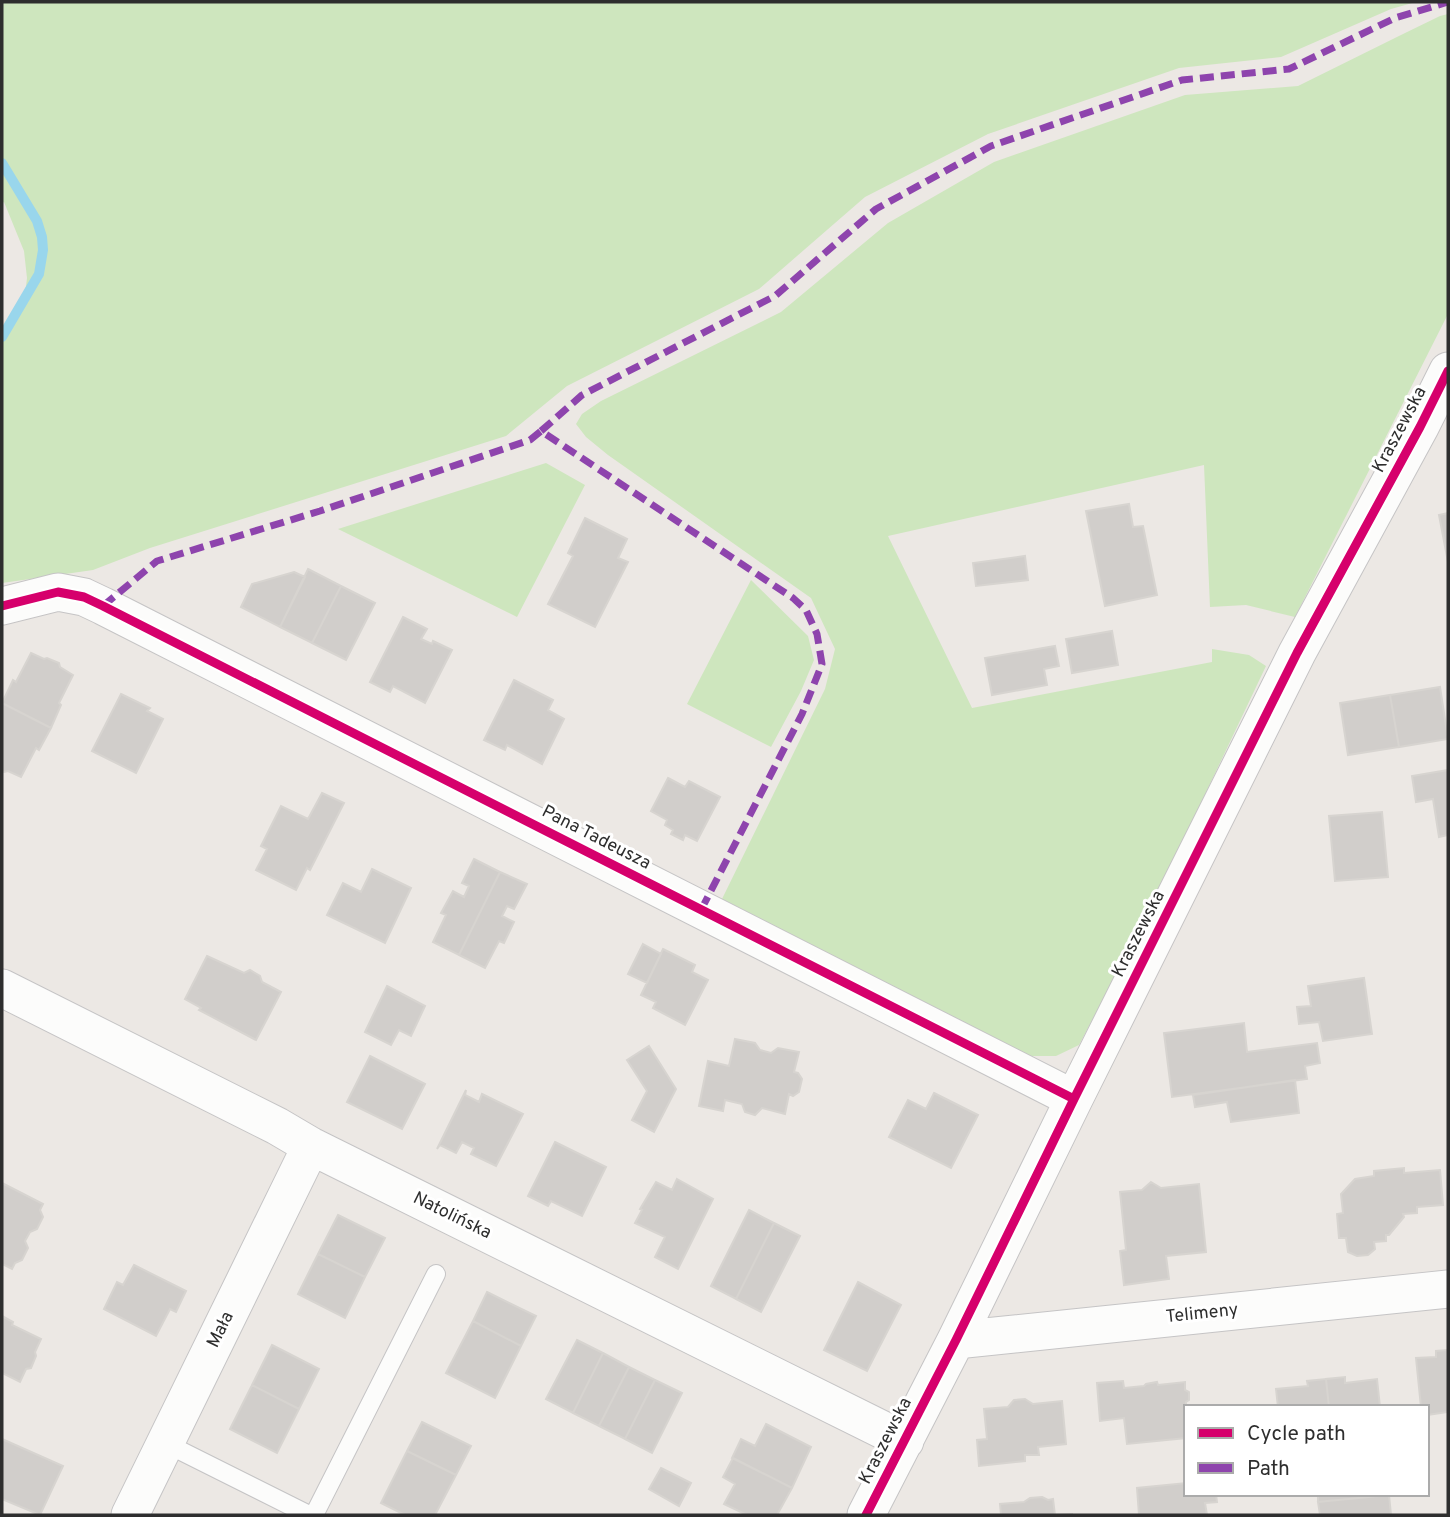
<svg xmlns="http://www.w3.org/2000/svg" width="1450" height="1517" viewBox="0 0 1450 1517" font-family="Overpass,sans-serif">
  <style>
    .green { fill: #cee6be }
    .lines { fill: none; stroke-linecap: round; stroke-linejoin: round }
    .stream { stroke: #99d6ec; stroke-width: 10 }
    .building { fill: #d1cecb; stroke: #d7d4d0; stroke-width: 2 }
    .service-casing { stroke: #c5c4c5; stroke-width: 20 }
    .minor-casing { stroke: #c5c4c5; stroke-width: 39 }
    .service { stroke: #fcfcfb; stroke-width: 18 }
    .minor { stroke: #fcfcfb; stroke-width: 37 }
    .quiet { stroke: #8e44ad; stroke-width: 7; stroke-dasharray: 14 7; stroke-linecap: butt }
    .cycleway-casing { stroke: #fff; stroke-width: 13 }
    .cycleway { stroke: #d6006c; stroke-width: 9 }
    .labels { text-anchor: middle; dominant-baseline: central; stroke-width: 6; stroke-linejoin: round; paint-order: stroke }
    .street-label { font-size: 18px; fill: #2e2e2e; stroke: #fff }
  </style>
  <rect width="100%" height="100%" fill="#ece8e4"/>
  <path class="green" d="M2 2H1416L1391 9 1281 57 1179 68 988 134 865 197 759 289 567 386 506 436 150 548 93 570 2 583V340L24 303 27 278 24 251 4 202 2 203Z
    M1448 14V314L1295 617 1246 605 1210 607 1204 465 888 536 972 708 1212 662V649L1249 655 1266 666 1152 906 1079 1045 1056 1056H1029L722 899 825 689 835 649 811 598 608 455 586 437 576 424 582 414 601 401 781 312 888 223 994 162 1185 95 1298 86 1403 34 1440 16Z
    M546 463 585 485 517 617 338 529Z
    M751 580 808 636 814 660 801 691 771 747 687 704Z"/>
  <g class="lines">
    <path class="stream" d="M2 163 37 221 42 237 43 250 39 274 2 337"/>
  </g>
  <path class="building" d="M1129 504 1133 527 1143 526 1157 595 1105 606 1086 511Z
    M1448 513V562L1439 515Z
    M585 518 627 539 618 558 628 562 595 627 548 604 573 556 568 553Z
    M1025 556 1028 580 976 586 973 563Z
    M308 569 341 586 312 643 280 627Z
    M294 572 305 577 280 627 241 607 252 584Z
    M341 586 375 603 346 660 312 643Z
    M403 617 427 629 421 639 432 644 433 641 452 650 425 703 393 686 390 692 370 682Z
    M1112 631 1118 665 1072 673 1066 639Z
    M1055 646 1059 666 1044 669 1047 685 992 695 985 658Z
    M31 653 44 659 47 658 59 663 60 667 73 675 59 703 61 705 51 728 2 703 13 680 16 682Z
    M514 680 553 700 548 710 564 719 542 764 507 745 505 750 484 740Z
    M1440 687 1448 739 1399 747 1390 695Z
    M121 694 150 708 147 711 163 719 136 773 92 751Z
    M1390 695 1399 747 1348 755 1340 703Z
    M2 703 51 728 39 750 36 748 21 777 8 771 4 772 2 771Z
    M1448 770V835L1439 837 1433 799 1416 802 1412 776Z
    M668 778 685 787 689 781 720 797 697 841 685 835 683 840 671 834 673 830 665 825 667 820 651 811Z
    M322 793 344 803 310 870 307 868 296 890 256 870 267 849 261 846 281 806 308 819Z
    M1382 812 1388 877 1335 881 1329 816Z
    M474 859 500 872 459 955 433 942 446 915 441 913 453 891 464 897 469 886 462 883Z
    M372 869 411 888 385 943 327 915 343 883 361 892Z
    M500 872 527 884 514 909 507 906 502 916 514 922 504 943 499 941 485 968 459 955Z
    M643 944 661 954 647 983 628 974Z
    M663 949 695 965 692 972 708 980 685 1025 653 1008 656 1002 641 995Z
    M207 956 244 973 250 970 260 976 262 982 281 992 256 1040 199 1010 201 1008 185 999Z
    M1364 978 1372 1034 1323 1041 1319 1022 1299 1024 1297 1007 1311 1006 1308 986Z
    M387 986 425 1006 411 1036 399 1030 391 1045 365 1032Z
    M1244 1023 1247 1052 1317 1043 1320 1063 1305 1066 1307 1079 1172 1097 1164 1033Z
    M735 1039 755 1043 760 1050 771 1053 778 1048 799 1052 794 1072 798 1073 802 1079 799 1092 793 1096 789 1094 785 1114 762 1108 755 1115 745 1112 742 1104 725 1100 723 1111 699 1106 708 1061 729 1066Z
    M649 1046 676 1089 654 1132 632 1120 647 1091 627 1060Z
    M370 1056 425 1084 402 1129 347 1102Z
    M1295 1080 1299 1113 1231 1122 1227 1102 1195 1107 1193 1095Z
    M466 1090 465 1095 479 1102 482 1094 523 1114 496 1166 471 1154 474 1148 462 1142 456 1153 440 1145 437 1149Z
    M934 1093 978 1115 951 1168 889 1137 908 1100 926 1109Z
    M555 1142 606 1167 582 1216 551 1201 548 1206 528 1196Z
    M1404 1168V1173L1440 1170 1443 1205 1417 1207V1213L1403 1214 1404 1217 1389 1235H1386V1241L1374 1242 1375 1249 1368 1255 1357 1256 1348 1252 1346 1238H1339L1337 1214 1343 1213 1341 1194 1355 1179 1374 1176V1171Z
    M677 1179 713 1199 678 1269 655 1257 665 1237 635 1223 642 1210 640 1209 656 1182 672 1190Z
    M1151 1182 1161 1188 1199 1184 1206 1252 1166 1256 1169 1279 1124 1285 1120 1251 1126 1250 1120 1192 1142 1190Z
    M2 1183 43 1204 40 1210 43 1217 37 1229 30 1232 25 1241 28 1248 22 1260 15 1263 12 1269 2 1264Z
    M749 1210 774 1223 736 1299 711 1286Z
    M338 1215 385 1238 365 1277 318 1254Z
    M774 1223 800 1236 761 1312 736 1299Z
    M318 1254 365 1277 345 1318 298 1294Z
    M134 1265 186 1291 176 1312 170 1309 156 1336 104 1309 117 1282 123 1285Z
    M858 1282 901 1305 867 1371 824 1350Z
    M487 1292 536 1316 521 1346 473 1321Z
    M2 1316 13 1322 12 1325 41 1339 35 1352 36 1356 31 1368 26 1369 20 1382 2 1373Z
    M473 1321 521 1346 495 1398 446 1373Z
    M577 1340 603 1353 573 1413 546 1399Z
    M272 1345 319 1369 299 1409 252 1385Z
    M1447 1350 1448 1412 1427 1415V1407H1421L1416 1358 1436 1357V1351Z
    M603 1353 629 1367 599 1426 573 1413Z
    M629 1367 655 1380 625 1439 599 1426Z
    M1345 1377V1383L1377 1379 1380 1407H1329L1326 1379Z
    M1326 1379 1329 1407H1278L1276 1389 1308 1386 1307 1381Z
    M655 1380 682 1393 652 1453 625 1439Z
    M1123 1381 1124 1388 1144 1386 1146 1384 1157 1382 1158 1385 1185 1382V1390L1189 1392V1400L1186 1402V1438L1127 1444 1124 1418 1100 1421 1097 1383Z
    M252 1385 299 1409 277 1453 230 1429Z
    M1025 1399 1033 1404 1062 1401 1066 1444 1038 1447 1039 1455H1025V1461L979 1466 977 1440 987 1439 984 1409 1008 1407 1014 1400Z
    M422 1422 471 1446 456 1475 407 1451Z
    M766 1424 811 1447 792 1488 732 1458 741 1439 755 1446Z
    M2 1439 63 1466 40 1515 2 1499Z
    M407 1451 456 1475 435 1515H405L381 1503Z
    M733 1458 792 1488 777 1515H747L724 1504 735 1484 723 1477Z
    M661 1468 691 1483 679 1506 649 1489Z
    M1186 1483V1494H1216L1217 1502 1205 1503 1207 1515H1139L1137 1488Z
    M1318 1494H1388L1389 1495 1318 1502Z
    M1389 1495 1391 1515H1320L1318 1502Z
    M1042 1497 1048 1500 1053 1499 1055 1515 1072 1514V1515H1001L1000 1504 1024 1502 1030 1498Z"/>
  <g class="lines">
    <defs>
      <path id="service" d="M165 1443 309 1515
        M314 1515 436 1274"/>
      <path id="minor" d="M2 606 58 592 84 597 103 606 1074 1099
        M2 988 277 1126 311 1146 905 1441
        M956 1340 1448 1289
        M130 1515 311 1146
        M866 1515 956 1340 1074 1099 1297 653 1420 427 1448 371"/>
    </defs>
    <use href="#service" class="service-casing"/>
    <use href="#minor" class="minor-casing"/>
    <use href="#service" class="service"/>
    <use href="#minor" class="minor"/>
    <path class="quiet" d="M541 431 582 395 775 296 876 209 991 146 1182 80 1289 69 1395 18 1448 2
      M103 606 157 561 320 511 530 440 541 431 793 598 806 610 817 634 822 664 802 714 701 910"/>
    <defs>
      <path id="cycleway" d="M2 606 58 592 84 597 103 606 1074 1099
        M866 1515 956 1340 1074 1099 1297 653 1420 427 1448 371"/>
    </defs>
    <use href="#cycleway" class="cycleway-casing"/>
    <use href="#cycleway" class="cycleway"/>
  </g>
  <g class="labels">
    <g class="street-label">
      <text transform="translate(1400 430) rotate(-62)">Kraszewska</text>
      <text transform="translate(596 838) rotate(27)">Pana Tadeusza</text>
      <text transform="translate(1139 934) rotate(-63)">Kraszewska</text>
      <text transform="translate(452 1216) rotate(26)">Natolińska</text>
      <text transform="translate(1202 1314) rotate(-6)">Telimeny</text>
      <text transform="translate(221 1330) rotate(-64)">Mała</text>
      <text transform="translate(886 1441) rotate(-63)">Kraszewska</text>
    </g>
  </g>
  <rect width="1450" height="1517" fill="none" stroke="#2e2e2e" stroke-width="7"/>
  <rect x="1184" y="1405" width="245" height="91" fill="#ffffff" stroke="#ababab" stroke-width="2"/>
  <rect x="1198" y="1428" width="35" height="10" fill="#d6006c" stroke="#ababab" stroke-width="2"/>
  <text x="1247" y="1440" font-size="21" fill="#2e2e2e">Cycle path</text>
  <rect x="1198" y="1463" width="35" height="10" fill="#8e44ad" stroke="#ababab" stroke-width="2"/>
  <text x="1247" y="1475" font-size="21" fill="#2e2e2e">Path</text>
</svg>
